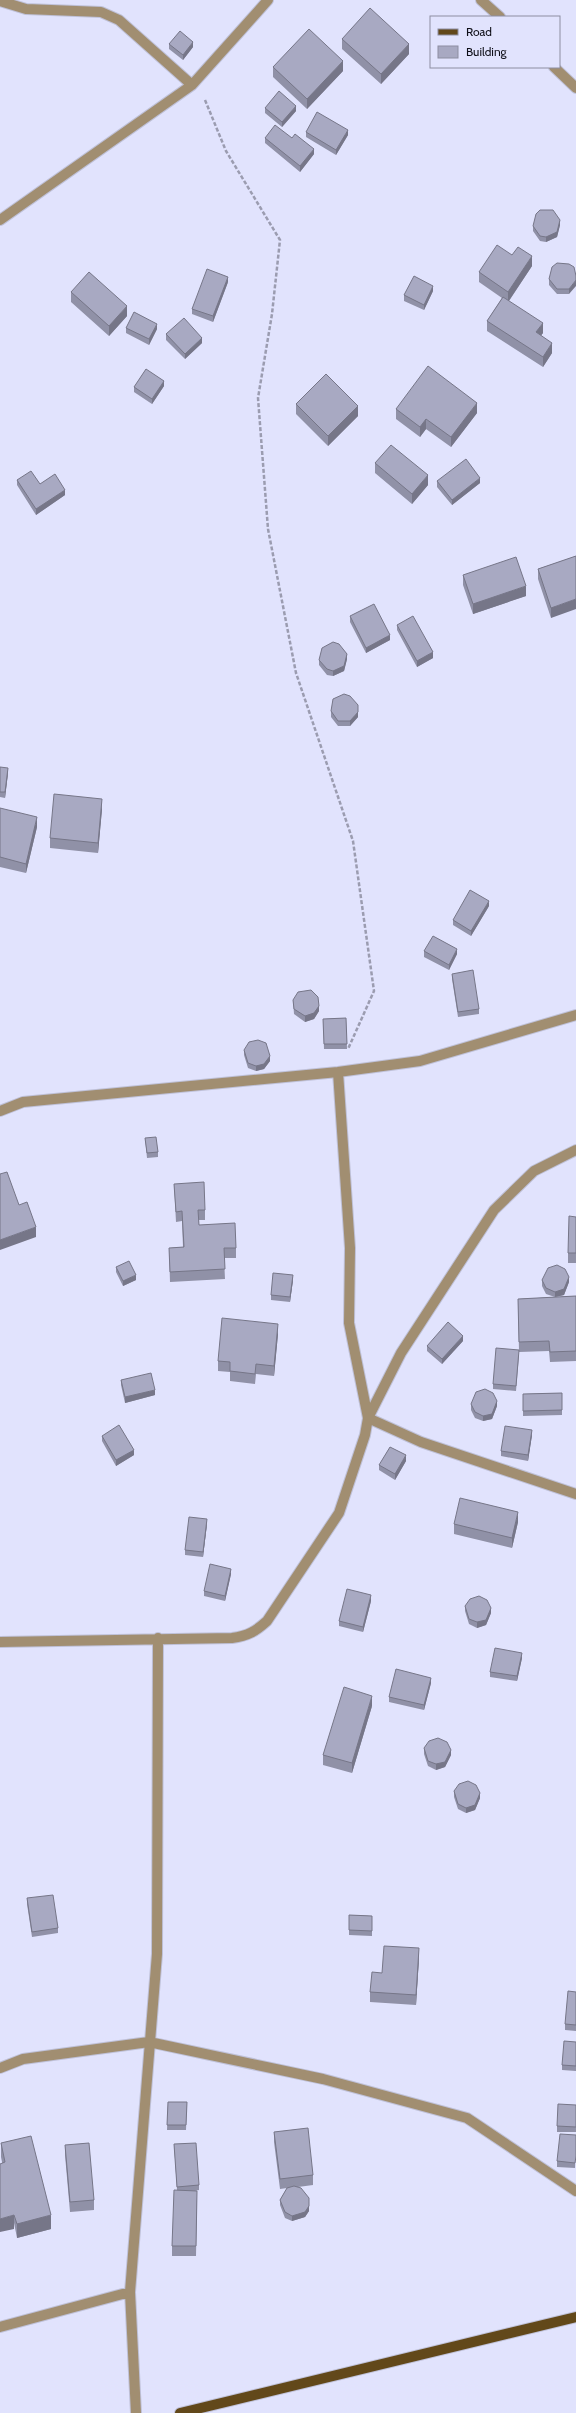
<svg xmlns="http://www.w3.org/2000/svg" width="576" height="2413" viewBox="0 0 576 2413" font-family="Cabin,sans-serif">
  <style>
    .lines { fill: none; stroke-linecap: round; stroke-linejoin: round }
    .minor-casing { stroke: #bfc1d8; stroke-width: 12 }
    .major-casing { stroke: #bfc1d8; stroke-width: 12 }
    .path { stroke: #9b9cb0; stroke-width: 2.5; stroke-dasharray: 4 2; stroke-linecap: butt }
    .minor { stroke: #a18e71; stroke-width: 10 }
    .major { stroke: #62481a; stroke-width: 10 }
    .wall { fill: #9091a7 }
    .shaded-wall { fill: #767688 }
    .building { fill: #a8a9c2; stroke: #767688 }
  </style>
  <rect width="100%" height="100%" fill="#e1e3fd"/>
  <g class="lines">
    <defs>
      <path id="minor" d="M481 0 500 17
        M0 1 26 9 101 12 119 20 192 85
        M554 67 576 88
        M0 220 192 85 268 0
        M338 1072 350 1248 349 1323 368 1418 421 1442 576 1494
        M0 1111 23 1102 338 1072 420 1061 576 1015
        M0 1642 232 1638C248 1636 256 1631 267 1621L339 1513 365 1435 368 1418 401 1353 494 1210 534 1171 576 1150
        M0 2068 23 2059 149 2042 323 2079 467 2118 576 2191
        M0 2327 130 2292
        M136 2413 130 2292 157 1954 158 1638"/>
      <path id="major" d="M180 2413 576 2317"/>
    </defs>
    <use href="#minor" class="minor-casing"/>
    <use href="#major" class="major-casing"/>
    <path class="path" d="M205 100 226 151 280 240 272 314 258 398 268 529 296 673 353 841 374 991 348 1049"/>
    <use href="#minor" class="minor"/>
    <use href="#major" class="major"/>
  </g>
  <path class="wall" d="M342 39 409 54 381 84 342 49Z
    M169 44 193 47 183 60 169 49Z
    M273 67 343 71 307 109 273 77Z
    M265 108 296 111 282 127 265 113Z
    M306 132 348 135 336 155 306 137Z
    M265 138 314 154 300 172 265 143Z
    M560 225 557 237 546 242 540 241 533 231V226Z
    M512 255 532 266 509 301 543 333 541 335 552 353 543 367 487 331V321L502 298 479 282V272Z
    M574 267 569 294H557L549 285V279Z
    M228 282 213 322 192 314V309Z
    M433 291 424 310 404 301V295Z
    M71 292 127 316 109 336 71 302Z
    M126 328 157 329 149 345 126 333Z
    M166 334 202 343 185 359 166 340Z
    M164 386 152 404 134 392V387Z
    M296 404 358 416 328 446 296 414Z
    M396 409 477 413 451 447 426 429 420 437 396 419Z
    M375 463 428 485 412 504 375 473Z
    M17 480 65 495 36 515 17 485Z
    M437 481 480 483 452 505 437 487Z
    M576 556 551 618 538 579V569Z
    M463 575 526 596 473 614 463 585Z
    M350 616 390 640 366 653 350 622Z
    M397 625 433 658 417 667 397 630Z
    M347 659 344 671 333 676 327 675 319 665V660Z
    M331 711 358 717 350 726H338L331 717Z
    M0 767 8 773 5 798 0 797Z
    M0 808 37 827 26 873 0 867Z
    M102 809 98 853 50 848V838Z
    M489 906 471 936 453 925V920Z
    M424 951 457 954 449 970 424 957Z
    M452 974 479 1009V1014L458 1017 452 979Z
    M293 1000 319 1011 314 1019 305 1022 294 1014Z
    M346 1018 347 1049H324L323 1019Z
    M244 1050 270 1061 264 1069 256 1071 248 1068 244 1055Z
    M145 1138 158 1152V1157L147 1158Z
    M174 1184 205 1210V1220H199V1225L236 1248V1258H224L225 1279 170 1282 169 1248 183 1247 182 1221 176 1222Z
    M576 1217V1263H568V1253Z
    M116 1267 136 1280 123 1286 116 1272Z
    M293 1280 290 1302 271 1300V1295Z
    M542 1280 569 1282 564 1295 555 1297 576 1296V1361L550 1362 549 1351 519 1352 518 1299 555 1297 546 1294 542 1286Z
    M278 1334 274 1376 256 1374 255 1384 230 1381V1372L218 1371V1361Z
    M463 1341 442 1364 427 1351V1346Z
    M519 1355 516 1391 493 1389V1384Z
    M121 1380 155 1395 125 1403 121 1385Z
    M562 1393V1415L523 1416V1394Z
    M471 1404 497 1406 492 1419 483 1421 475 1418 471 1410Z
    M532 1435 528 1461 501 1456V1451Z
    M102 1436 134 1455 116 1466 102 1441Z
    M406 1461 395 1480 379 1470V1465Z
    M518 1522 512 1548 454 1534V1524Z
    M207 1524 203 1557 185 1555V1550Z
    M231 1574 225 1601 204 1596V1591Z
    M371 1601 363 1632 339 1626V1621Z
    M465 1606 491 1613 486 1625 477 1628 469 1624 465 1611Z
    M522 1658 517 1681 490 1677V1672Z
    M431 1683 424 1710 389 1702V1697Z
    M372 1706 352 1773 323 1765V1755Z
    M424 1748 451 1755 445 1767 436 1770 428 1766 424 1754Z
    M454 1791 480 1798 475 1810 466 1813 458 1809 454 1797Z
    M27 1898 58 1928V1933L32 1937 27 1904Z
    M349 1915 372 1916V1936L349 1935Z
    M419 1958 416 2005 370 2002V1992L382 1973Z
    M576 1992V2031L565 2030V2024Z
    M576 2042V2071L562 2070V2065Z
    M168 2102H187L186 2130H167Z
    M576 2105V2132H557V2126Z
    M274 2132 313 2175V2185L298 2187 309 2211 305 2217 292 2221 285 2218 280 2205V2200L287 2188 280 2189 274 2142Z
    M576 2135 575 2168 557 2167V2161Z
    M1 2143 51 2229 17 2238 1 2157Z
    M174 2144 199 2185V2190L195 2191 197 2201 196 2256H172V2246L177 2190Z
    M65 2145 94 2200V2210L70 2212 65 2155Z"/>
  <path class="shaded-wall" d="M193 42V47L183 60V55Z
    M409 44V54L381 84V74Z
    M343 61V71L307 109V99Z
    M296 106V111L282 127V122Z
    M348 130V135L336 155V150Z
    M314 149V154L300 172V166Z
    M560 220V225L557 237 546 242V237Z
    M532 256V266L508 302V292Z
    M228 277V282L213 322V316Z
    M576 280V286L569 294V289Z
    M433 286V291L424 310V305Z
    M127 306V316L109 336V326Z
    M543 323V333L536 342V332Z
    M157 324V329L149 345V339Z
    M202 338V343L185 359V354Z
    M552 343V353L543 367V357Z
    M164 381V386L152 404V399Z
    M477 403V413L451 447V437Z
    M358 406V416L328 446V436Z
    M426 419V429L420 437V427Z
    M428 475V485L412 504V494Z
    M480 478V483L452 505V500Z
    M65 490V495L36 515V509Z
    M526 586V596L473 614V604Z
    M576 599V609L551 618V608Z
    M390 635V640L366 653V648Z
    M433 652V658L417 667V661Z
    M347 654V659L344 671 333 676V671Z
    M358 712V717L350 726V721Z
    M8 768V773L5 798V792Z
    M102 799V809L98 853V843Z
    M37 817V827L26 873V864Z
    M489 901V906L471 936V931Z
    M457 949V954L449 970V965Z
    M319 1006V1011L314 1019 305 1022V1016Z
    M270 1056V1061L264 1069 256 1071V1066Z
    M36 1227V1237L0 1250V1240Z
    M136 1275V1280L123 1286V1281Z
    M293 1275V1280L290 1302V1297Z
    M569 1277V1282L564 1295 555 1297V1292Z
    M278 1324V1334L274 1376V1366Z
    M463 1336V1341L442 1364V1359Z
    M155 1390V1395L125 1403V1397Z
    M497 1401V1406L492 1419 483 1421V1416Z
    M532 1430V1435L528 1461V1455Z
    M134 1450V1455L116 1466V1460Z
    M406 1455V1461L395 1480V1474Z
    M518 1512V1522L512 1548V1538Z
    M207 1519V1524L203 1557V1552Z
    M231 1569V1574L225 1601V1596Z
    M371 1595V1601L363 1632V1627Z
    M491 1608V1613L486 1625 477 1628V1622Z
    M522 1653V1658L517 1681V1676Z
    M431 1678V1683L424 1710V1705Z
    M372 1696V1706L352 1773V1763Z
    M451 1750V1755L445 1767 436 1770V1764Z
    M480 1793V1798L475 1810 466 1813V1808Z
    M419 1948V1958L416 2005V1995Z
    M309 2198V2211L305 2217 292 2221V2216Z
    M14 2215V2229L0 2232V2219Z
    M51 2215V2229L17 2238V2224Z"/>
  <path class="building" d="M370 8 409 44 381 74 342 39Z
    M309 29 343 61 307 99 273 67Z
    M180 31 193 42 183 55 169 44Z
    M279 91 296 106 282 122 265 108Z
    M317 112 348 130 336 150 306 132Z
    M275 125 292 138 295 134 314 149 300 166 265 138Z
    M540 210H553L560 220 557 232 546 237 540 236 533 226 536 214Z
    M497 245 512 255 518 247 532 256 508 292 479 272Z
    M557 263 569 264 574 267 576 276V280L569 289H557L549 279 552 267Z
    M207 269 228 277 213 316 192 309Z
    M89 272 127 306 109 326 71 292Z
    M414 276 433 286 424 305 404 295Z
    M503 297 543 323 536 332 552 343 543 357 487 321Z
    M134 312 157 324 149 339 126 328Z
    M184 318 202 338 185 354 166 334Z
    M428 366 477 403 451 437 426 419 420 427 396 409Z
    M146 369 164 381 152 399 134 387Z
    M326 374 358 406 328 436 296 404Z
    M391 445 428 475 412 494 375 463Z
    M466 459 480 478 452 500 437 481Z
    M31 471 40 484 55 474 65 490 36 509 17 480Z
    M576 556V599L551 608 538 569Z
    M516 557 526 586 473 604 463 575Z
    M374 604 390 635 366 648 350 616Z
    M413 616 433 652 417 661 397 625Z
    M333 642 339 644 347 654 344 666 333 671 327 669 319 660 322 648Z
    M344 694 350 696 358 705V712L350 721H338L331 711 333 699Z
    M0 767 8 768 5 792H0Z
    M54 794 102 799 98 843 50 838Z
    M0 808 37 817 26 864 0 857Z
    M470 890 489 901 471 931 453 920Z
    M433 936 457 949 449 965 424 951Z
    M473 970 479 1009 458 1012 452 974Z
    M311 990 318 997 319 1006 314 1013 305 1016 294 1009 293 1000 298 992Z
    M346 1018 347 1044H324L323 1019Z
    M258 1040 266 1043 270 1056 264 1064 256 1066 248 1063 244 1050 249 1042Z
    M156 1137 158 1152 147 1153 145 1138Z
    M7 1172 19 1205 27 1202 36 1227 0 1240V1174Z
    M204 1182 205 1210H198L199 1225 235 1223 236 1248H224L225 1269 170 1272 169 1248 184 1247 182 1211 176 1212 174 1184Z
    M569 1216 576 1217V1253H568Z
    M129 1261 136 1275 123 1281 116 1267Z
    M557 1265 565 1269 569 1277 564 1289 555 1292 546 1288 542 1280 548 1268Z
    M273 1273 293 1275 290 1297 271 1295Z
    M576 1296V1351L550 1352 549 1341 519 1342 518 1299Z
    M222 1318 278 1324 274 1366 256 1364 255 1374 230 1371V1362L218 1361Z
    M448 1322 463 1336 442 1359 427 1346Z
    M496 1348 519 1350 516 1386 493 1384Z
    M151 1373 155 1390 125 1397 121 1380Z
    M485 1389 493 1393 497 1401 492 1414 483 1416 475 1412 471 1404 476 1392Z
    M562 1393V1410L523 1411V1394Z
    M119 1425 134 1450 116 1460 102 1436Z
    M505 1426 532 1430 528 1455 501 1451Z
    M390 1447 406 1455 395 1474 379 1465Z
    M460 1498 518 1512 512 1538 454 1524Z
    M189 1517 207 1519 203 1552 185 1550Z
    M210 1564 231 1569 225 1596 204 1591Z
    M347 1589 371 1595 363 1627 339 1621Z
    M479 1596 487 1600 491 1608 486 1620 477 1622 469 1619 465 1606 470 1599Z
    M495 1648 522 1653 517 1676 490 1672Z
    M396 1669 431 1678 424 1705 389 1697Z
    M344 1687 372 1696 352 1763 323 1755Z
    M438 1738 447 1742 451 1750 445 1762 436 1764 428 1761 424 1748 429 1741Z
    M468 1781 476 1785 480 1793 475 1805 466 1808 458 1804 454 1791 459 1784Z
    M53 1895 58 1928 32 1932 27 1898Z
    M349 1915 372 1916V1931L349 1930Z
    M384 1946 419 1948 416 1995 370 1992 372 1972 382 1973Z
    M568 1991 576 1992V2025L565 2024Z
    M564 2041 576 2042V2066L562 2065Z
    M168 2102H187L186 2125H167Z
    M558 2104 576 2105V2127L557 2126Z
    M308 2128 313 2175 280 2179 274 2132Z
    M560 2134 576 2135V2156L575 2163 557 2161Z
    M31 2136 51 2215 17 2224 14 2215 0 2219V2164L5 2162 1 2143Z
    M89 2143 94 2200 70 2202 65 2145Z
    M196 2143 199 2185 177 2187 174 2144Z
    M294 2186 301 2188 309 2198V2206L305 2212 292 2216 285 2212 280 2200 287 2188Z
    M174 2190 197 2191 196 2246H172Z"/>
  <rect x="430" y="16" width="130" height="52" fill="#e1e3fd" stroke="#8d8ea1"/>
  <rect x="438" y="29" width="20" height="6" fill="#62481a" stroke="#8d8ea1"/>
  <text x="466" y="36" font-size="12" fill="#0f0f18">Road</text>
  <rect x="438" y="46" width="20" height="12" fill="#a8a9c2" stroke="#8d8ea1"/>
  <text x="466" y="56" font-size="12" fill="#0f0f18">Building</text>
</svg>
